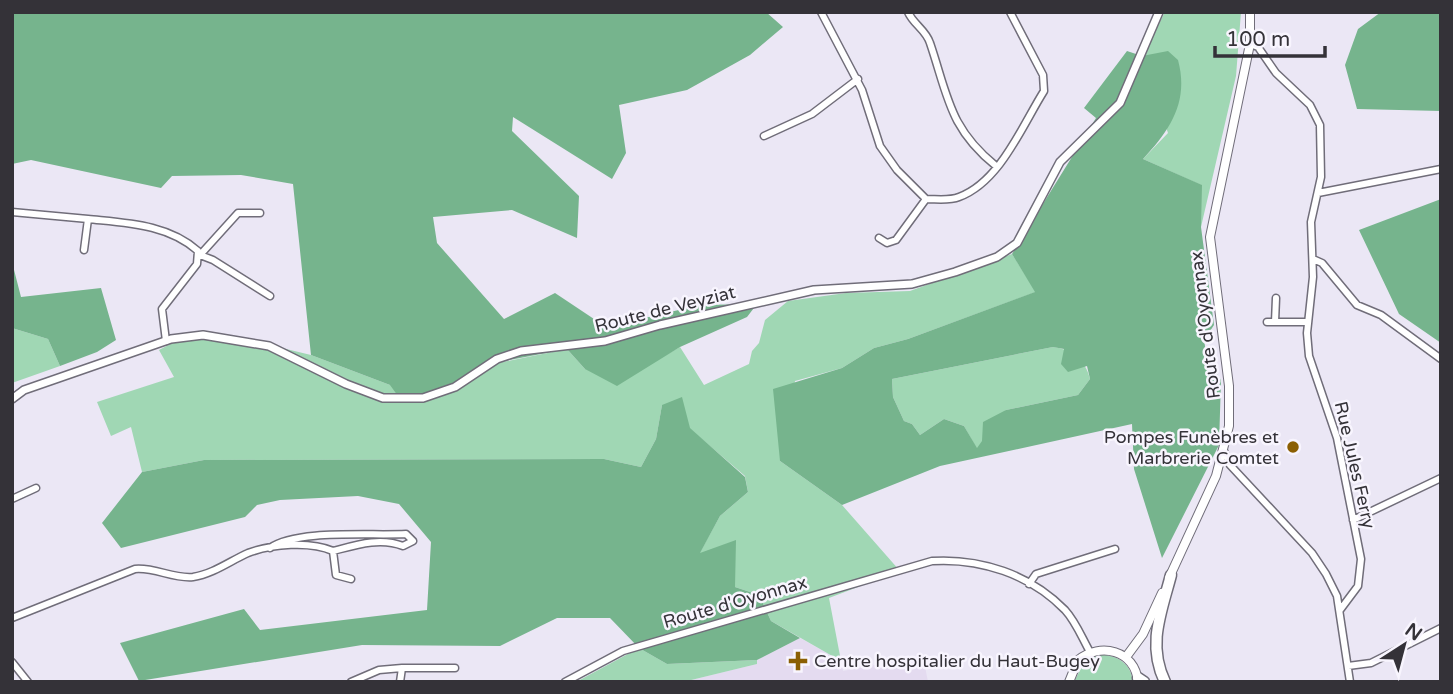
<svg xmlns="http://www.w3.org/2000/svg" width="1453" height="694" viewBox="0 0 1453 694" font-family="'Varela Round',sans-serif">
  <style>
    .medical { fill: #e4dbf0 }
    .green { fill: #a0d7b4 }
    .forest { fill: #76b48d; fill-rule: evenodd }
    .lines { fill: none; stroke-linecap: round; stroke-linejoin: round }
    .minor-casing { stroke: #706d79; stroke-width: 9 }
    .tertiary-casing { stroke: #706d79; stroke-width: 10 }
    .secondary-casing { stroke: #706d79; stroke-width: 10 }
    .motorway-casing { stroke: #706d79; stroke-width: 13 }
    .minor { stroke: #fff; stroke-width: 6 }
    .tertiary { stroke: #fff; stroke-width: 7 }
    .secondary { stroke: #fff; stroke-width: 8 }
    .motorway { stroke: #fff; stroke-width: 10 }
    .poi-dot { fill: #8b5f03; stroke: #f8f5fe; stroke-width: 2.5 }
    .labels { text-anchor: middle; dominant-baseline: central; stroke-width: 5; stroke-linejoin: round; paint-order: stroke }
    .street-label { font-size: 18px; fill: #343238; stroke: #f8f5fe }
    .poi-label { font-size: 18px; fill: #343238; stroke: #f8f5fe; text-anchor: end }
  </style>
  <rect width="100%" height="100%" fill="#ebe7f5"/>
  <path class="medical" d="M800 638 841 661 843 671 923 656 928 682H683L757 664V660Z"/>
  <path class="green" d="M1165 12H1241L1236 76 1201 227V185L1143 159 1168 133 1142 56Z
    M1012 254 1036 292 908 339 874 348 842 368 795 381 780 461 842 505 900 571 829 598 841 661 771 621 759 595 735 587 699 554 720 516 748 492 745 476 662 405 656 439 641 467 604 459 204 460 142 472 131 427 111 436 97 402 174 377 159 350 193 332 228 335 311 355 390 385 567 349 585 369 664 356 680 347 704 385 749 364 752 351 759 343 765 320 788 301 846 293 910 291Z
    M12 328 48 339 60 366 12 383Z
    M1053 347C1072 349 1086 361 1090 379L1078 395 1006 410 977 449 964 426 944 419 920 435 912 424 904 421 893 397 892 379Z
    M639 648 667 664 757 660V664L683 682H576Z
    M1098 654C1116 655 1131 662 1133 682H1074L1085 660 1089 662Z"/>
  <path class="forest" d="M12 12H766L783 27 750 55 687 90 619 105 626 153 612 179 513 117 512 131 579 196 577 238 512 210 433 217 437 243 504 319 555 293 606 327 700 305 757 304 747 317 680 347 617 386 585 369 567 349 493 363 428 401 398 396 390 385 311 355 293 184 241 175 172 176 161 188 31 160 12 164Z
    M1381 12H1441V111L1357 109 1345 65 1358 29Z
    M1127 51 1142 56 1168 51 1178 60C1189 101 1171 129 1143 159L1202 185 1201 227 1214 325 1204 340 1207 358 1221 380 1219 445 1162 558 1134 469 1132 424 940 466 842 505 780 461 773 389 842 368 874 348 908 339 1035 292 1012 254 1096 118 1084 108ZM1053 347 1064 349 1061 364 1068 372 1087 366 1090 379 1078 395 1006 410 983 422 982 441 977 448 964 426 944 419 920 435 912 424 904 421 893 397 892 379Z
    M1441 199V343L1399 314 1359 230Z
    M12 262 21 297 101 288 116 340 97 352 60 366 48 339 12 328Z
    M682 397 690 428 745 477 748 492 720 516 700 553 736 540 735 587 759 595 771 621 800 638 757 660 667 664 639 648 610 618H557L500 646 362 645 139 681 120 643 244 609 260 630 427 610 431 542 399 504 358 496 280 500 257 505 245 517 121 548 102 523 142 472 204 460 604 459 641 467 656 439 662 405Z"/>
  <g class="lines">
    <defs>
      <path id="minor" d="M821 12 862 90 880 146 897 170 926 199C937 199 949 201 959 197 1000 182 1022 126 1044 91L1043 75 1010 12
        M908 12C913 24 926 30 930 43 948 96 949 128 996 166
        M1250 44 1258 47 1276 73 1310 105 1320 125 1321 177 1311 222 1313 277 1307 333 1309 356 1337 438 1361 559 1358 586 1340 610
        M764 136 812 114 858 79
        M1318 193 1441 169
        M12 212 88 219
        M260 213H238L200 255 213 260 270 296
        M879 238 887 243 896 240 926 199
        M84 250 88 219C126 223 168 224 198 251L197 264 162 309 166 341
        M1313 259 1322 263 1357 305 1381 315 1441 359
        M1267 322H1308
        M1275 322 1276 298
        M1224 451 1230 465 1312 553 1326 574 1337 596 1350 682
        M12 499 36 488
        M1353 520 1441 478
        M333 551 336 575 351 579
        M1029 584 1036 574 1115 549
        M12 618 135 569C155 567 173 579 193 577 213 574 230 561 248 553 272 544 310 541 333 551 356 545 380 537 403 546L413 541 406 534C371 536 297 529 270 548
        M12 662 28 682
        M1348 666 1371 663 1441 628
        M402 668H455
        M351 682 379 670 402 668 400 682
        M565 682 623 651 932 561C980 558 1030 574 1065 610 1076 622 1082 638 1090 652"/>
      <path id="tertiary" d="M12 399 24 390 171 339 203 335 269 346 346 384 383 398H423L455 387 497 359 521 351 605 341 660 325 814 290 912 284 955 272 997 257 1017 243 1060 162 1120 103 1159 12"/>
      <path id="secondary" d="M1169 578 1216 476 1229 426V386L1210 237 1250 44V12
        M1126 657 1143 634 1162 593
        M1069 682 1078 660C1100 642 1135 650 1138 682"/>
      <path id="motorway" d="M1138 678 1144 682
        M1165 682C1147 645 1161 613 1171 575"/>
    </defs>
    <use href="#minor" class="minor-casing"/>
    <use href="#tertiary" class="tertiary-casing"/>
    <use href="#secondary" class="secondary-casing"/>
    <use href="#motorway" class="motorway-casing"/>
    <use href="#minor" class="minor"/>
    <use href="#tertiary" class="tertiary"/>
    <use href="#secondary" class="secondary"/>
    <use href="#motorway" class="motorway"/>
  </g>
  <g class="poi-dot">
    <circle cx="1293" cy="447" r="7"/>
    <path d="M794.5 650.5h7v7h7v7h-7v7h-7v-7h-7v-7h7z"/>
  </g>
  <g class="labels">
    <g class="street-label">
      <text transform="translate(665 309) rotate(-14)">Route de Veyziat</text>
      <text transform="translate(1205 325) rotate(-97)">Route d'Oyonnax</text>
      <text transform="translate(1355 465) rotate(77)">Rue Jules Ferry</text>
      <text transform="translate(735 602) rotate(-16)">Route d'Oyonnax</text>
    </g>
    <g class="poi-label">
      <text x="1279" y="437">Pompes Funèbres et<tspan x="1279" dy="21">Marbrerie Comtet</tspan></text>
      <text x="814" y="661" text-anchor="start">Centre hospitalier du Haut-Bugey</text>
    </g>
  </g>
  <rect width="1453" height="694" fill="none" stroke="#343238" stroke-width="28"/>
  <g transform="translate(1404 645) rotate(36)" stroke="#f8f5fe" stroke-width="5" paint-order="stroke">
  <path d="M0-5L12 26L0 18L-12 26Z" fill="#343238"/>
  <text y="-10" font-size="19" font-weight="bold" text-anchor="middle" fill="#343238">N</text>
  </g>
  <path d="M1215 46v10h110v-10" fill="none" stroke="#343238" stroke-width="3.5"/>
  <text x="1226" y="46" font-size="21" fill="#343238" stroke="#f8f5fe" stroke-width="5" paint-order="stroke">100 m</text>
</svg>
